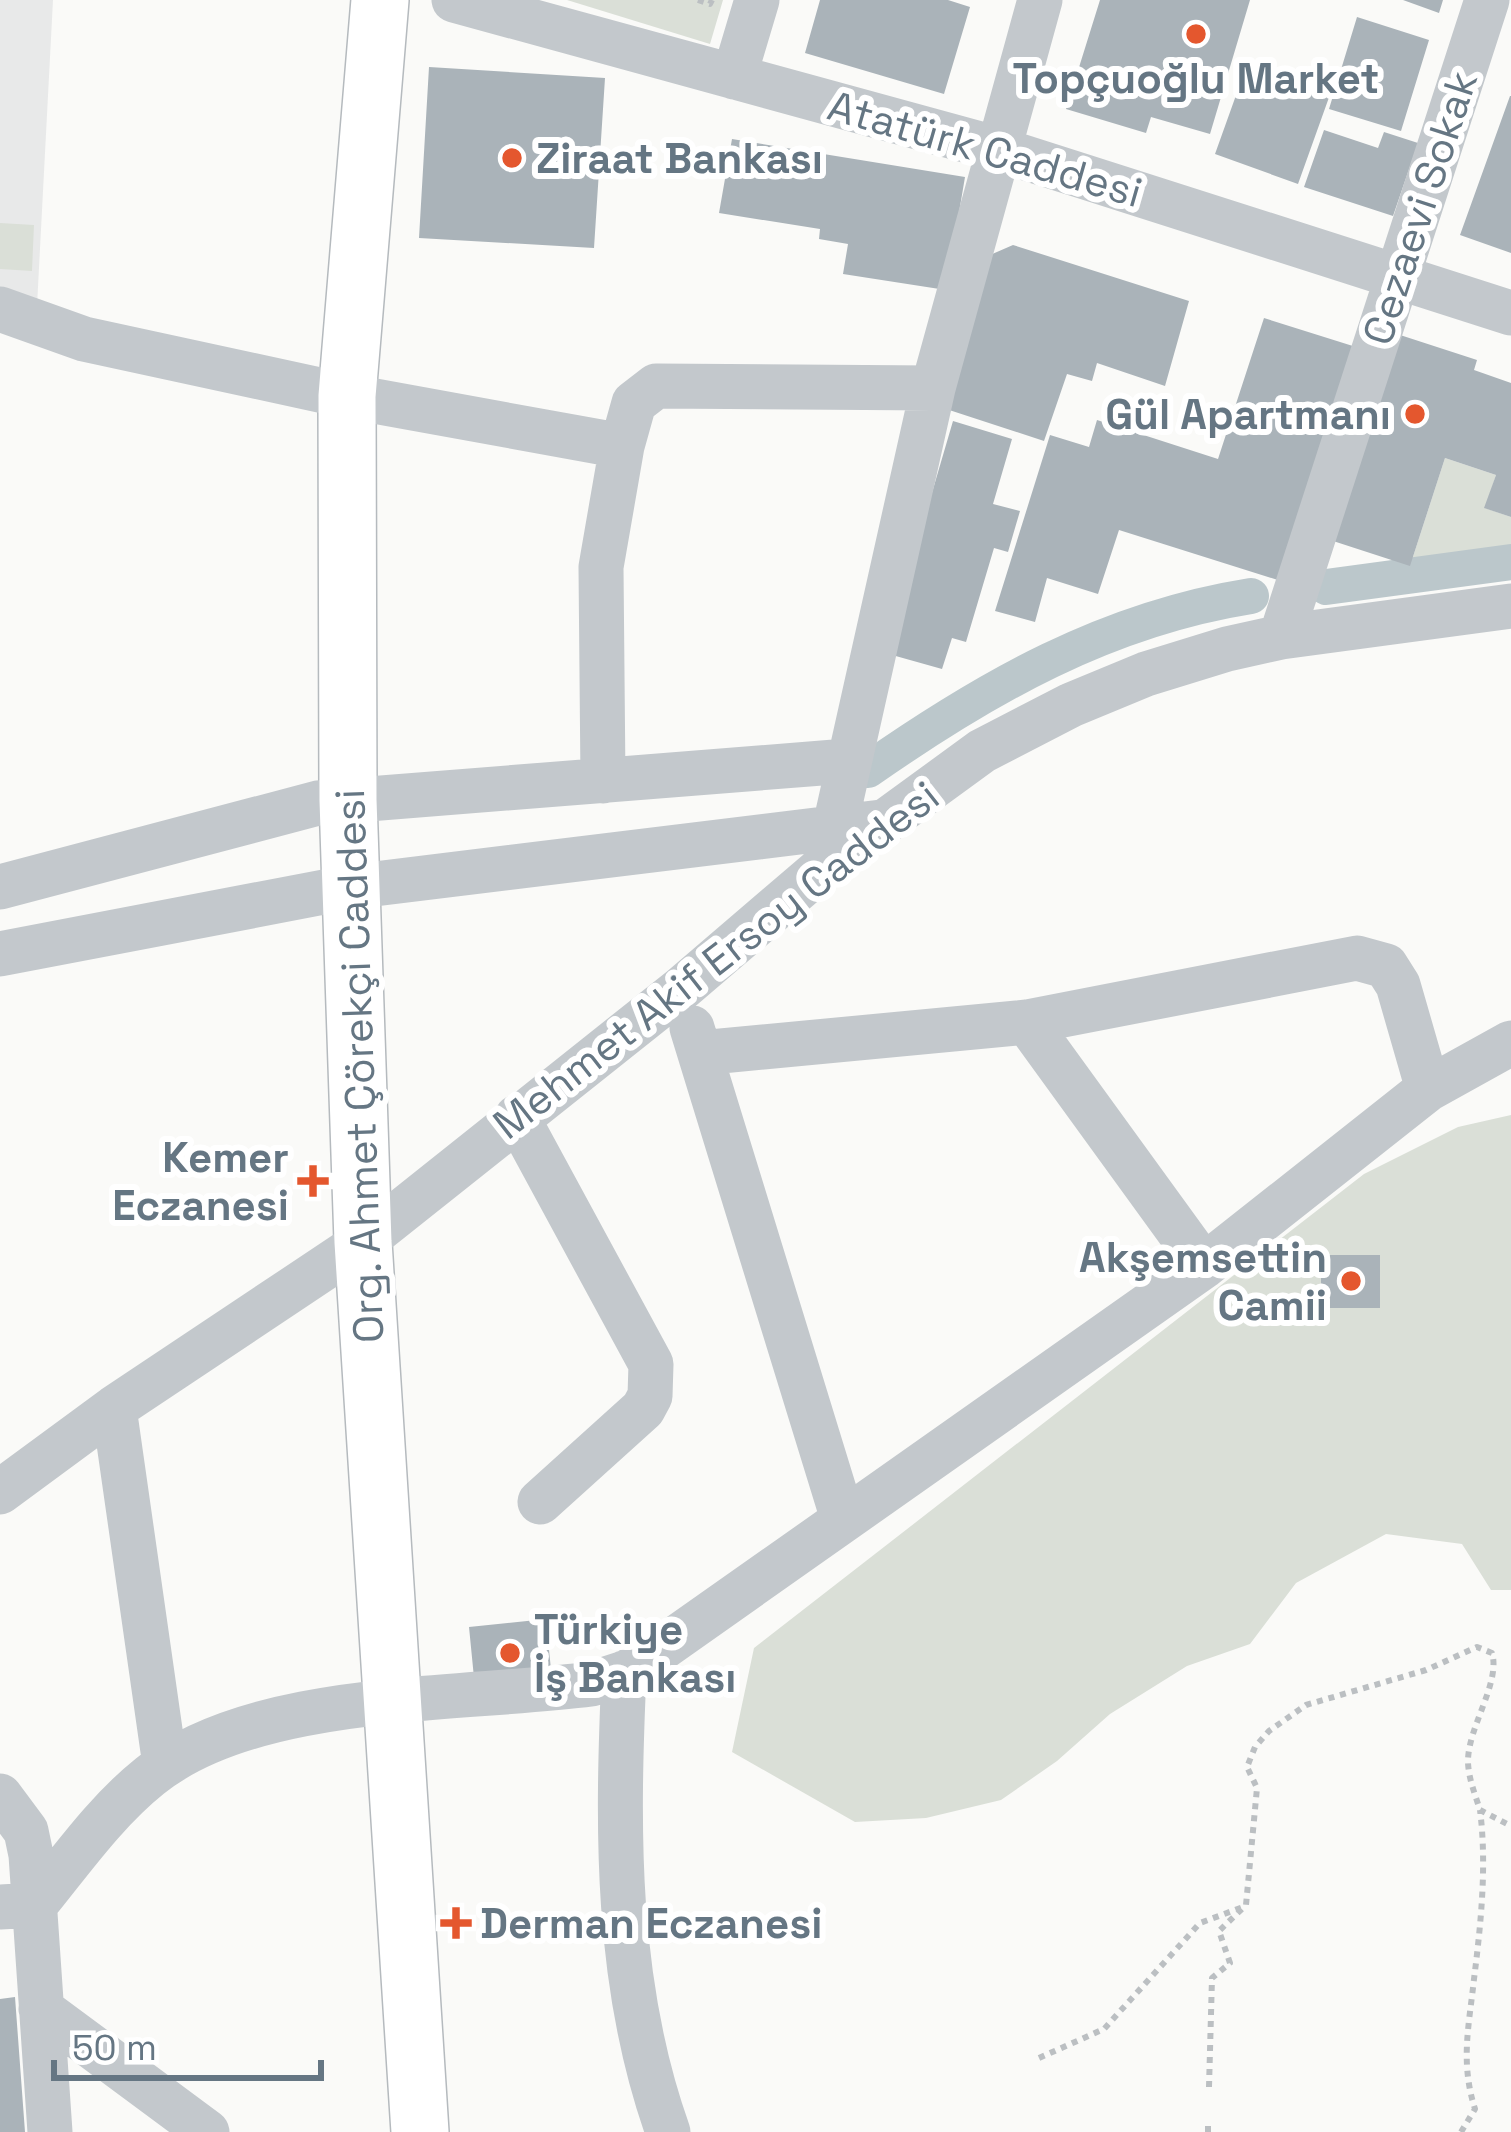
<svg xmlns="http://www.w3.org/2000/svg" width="1511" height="2132" viewBox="0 0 1511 2132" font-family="'Space Grotesk',sans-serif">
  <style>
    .built { fill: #e8e9e9 }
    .green { fill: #dadfd7 }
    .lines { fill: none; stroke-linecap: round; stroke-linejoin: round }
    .canal { stroke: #bbc7cb; stroke-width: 36 }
    .building { fill: #aab3b9 }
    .major-casing { stroke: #b5babe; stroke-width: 60 }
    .path { stroke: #bbbfc2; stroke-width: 6; stroke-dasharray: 6 6; stroke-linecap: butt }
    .minor { stroke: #c3c8cc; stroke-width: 45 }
    .major { stroke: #fff; stroke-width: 57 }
    .poi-dot { fill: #e4572e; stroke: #fff; stroke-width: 4.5 }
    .labels { text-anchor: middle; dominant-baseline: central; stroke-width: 12; stroke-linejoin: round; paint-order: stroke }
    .poi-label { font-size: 42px; font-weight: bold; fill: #657683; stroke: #fff; text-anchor: start }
    .street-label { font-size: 42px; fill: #657683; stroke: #fff }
  </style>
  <rect width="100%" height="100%" fill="#fafaf8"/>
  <path class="built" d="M0 0H53L37 306 0 290Z"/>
  <path class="green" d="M567 0H723L710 44Z
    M0 223 34 225 32 271 0 269Z
    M1445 458 1496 475 1485 508 1511 517V555L1410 566Z
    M1511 1115V1590H1491L1462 1544 1386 1534 1296 1583 1250 1644 1187 1666 1110 1714 1057 1761 1001 1800 926 1818 855 1822 732 1752 754 1648 1364 1174 1458 1127Z"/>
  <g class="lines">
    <path class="canal" d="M1326 587 1511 562
      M868 770C987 687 1106 619 1251 596"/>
  </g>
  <path class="building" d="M820 0H948L970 7 944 94 805 53Z
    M1100 0H1250L1210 134 1151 117 1146 133 1066 109Z
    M1403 0H1443L1439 13Z
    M1357 17 1429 40 1401 131 1329 109Z
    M1249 59 1332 89 1298 184 1215 154Z
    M429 67 605 78 594 248 419 238Z
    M1510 96H1511V253L1460 235Z
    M1324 130 1378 148 1384 132 1418 143 1393 216 1304 187Z
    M732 139 965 177 946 290 843 274 848 244 819 239 820 229 719 213Z
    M1013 245 1189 301 1165 386 1097 363 1092 381 1067 374 1044 441 940 407 990 255Z
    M1264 318 1356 347 1281 581 1119 530 1098 594 1047 578 1035 622 995 611 1050 435 1089 447 1097 420 1218 459Z
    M1397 334 1477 360 1474 370 1511 383V517L1484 508 1496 475 1445 458 1410 566 1330 540Z
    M953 421 1012 439 993 504 1020 511 1008 552 994 548 966 642 952 638 942 669 885 653Z
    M1321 1255H1380V1308H1321Z
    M546 1619 552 1680 475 1688 469 1627Z
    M15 1997 25 2132H0V1999Z"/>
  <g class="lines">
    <defs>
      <path id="major" d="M380 0 347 396 348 800 363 1242 420 2132"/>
    </defs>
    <use href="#major" class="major-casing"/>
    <path class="path" d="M698 0 710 4 712 0
      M1039 2058 1104 2029 1200 1923 1243 1907
      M1209 2087 1212 1978 1230 1963 1219 1931 1246 1905 1257 1788 1247 1767 1255 1747 1269 1731 1306 1705 1426 1670 1477 1647 1492 1653C1501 1683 1467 1728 1468 1763 1469 1780 1475 1794 1480 1810L1511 1826
      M1208 2132V2123
      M1461 2132 1475 2109C1460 2062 1469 2026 1474 1979 1481 1923 1487 1865 1480 1810"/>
    <path class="minor" d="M454 0 998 149 1511 313
      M734 77 757 0
      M0 309 84 339 347 396 622 446 601 567 603 781
      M622 446 634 403 656 386 933 388
      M1281 637 1487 0
      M829 853 933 388 1040 0
      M0 887 318 803 847 761
      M0 954 350 887 881 822
      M1027 1022 1204 1266
      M692 1028 843 1519
      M700 1053 1027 1022 1357 958 1386 966 1398 985 1428 1089
      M517 1117 651 1364 650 1396 643 1409 540 1502
      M114 1408 165 1765
      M0 1492 114 1408 363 1242 681 989 827 864 982 751 1071 705 1146 674 1227 649 1281 637 1511 606
      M624 1673C617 1828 615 1984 668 2132
      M0 1796 26 1831 31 1855 50 2132
      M0 1907 35 1905C71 1861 105 1812 150 1776 254 1692 460 1701 591 1684L628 1672 1204 1266 1428 1089 1511 1043
      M41 2009 207 2132"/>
    <use href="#major" class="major"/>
  </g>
  <g class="poi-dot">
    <circle cx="1196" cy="34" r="12"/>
    <circle cx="512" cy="158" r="12"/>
    <circle cx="1415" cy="414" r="12"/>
    <path d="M307 1163h12v12h12v12h-12v12h-12v-12h-12v-12h12z"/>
    <circle cx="1351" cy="1281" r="12"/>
    <circle cx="510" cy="1653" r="12"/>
    <path d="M450 1905h12v12h12v12h-12v12h-12v-12h-12v-12h12z"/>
  </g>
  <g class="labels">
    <g class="poi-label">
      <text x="1196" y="78" text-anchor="middle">Topçuoğlu Market</text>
      <text x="536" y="158">Ziraat Bankası</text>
      <text x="1391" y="414" text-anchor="end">Gül Apartmanı</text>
      <text x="289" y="1157" text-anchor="end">Kemer<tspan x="289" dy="48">Eczanesi</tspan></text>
      <text x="1327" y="1257" text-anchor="end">Akşemsettin<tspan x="1327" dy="48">Camii</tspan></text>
      <text x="534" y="1629">Türkiye<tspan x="534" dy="48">İş Bankası</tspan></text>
      <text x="480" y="1923">Derman Eczanesi</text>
    </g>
    <g class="street-label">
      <text transform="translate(985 149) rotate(16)">Atatürk Caddesi</text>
      <text transform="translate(1420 208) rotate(-72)">Cezaevi Sokak</text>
      <text transform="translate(716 960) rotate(-38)">Mehmet Akif Ersoy Caddesi</text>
      <text transform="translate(359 1066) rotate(-92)">Org. Ahmet Çörekçi Caddesi</text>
    </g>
  </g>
  <path d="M54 2060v18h267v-18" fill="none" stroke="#657683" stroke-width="6"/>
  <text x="72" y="2060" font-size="36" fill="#657683" stroke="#ffffff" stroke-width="9" paint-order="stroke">50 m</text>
</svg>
